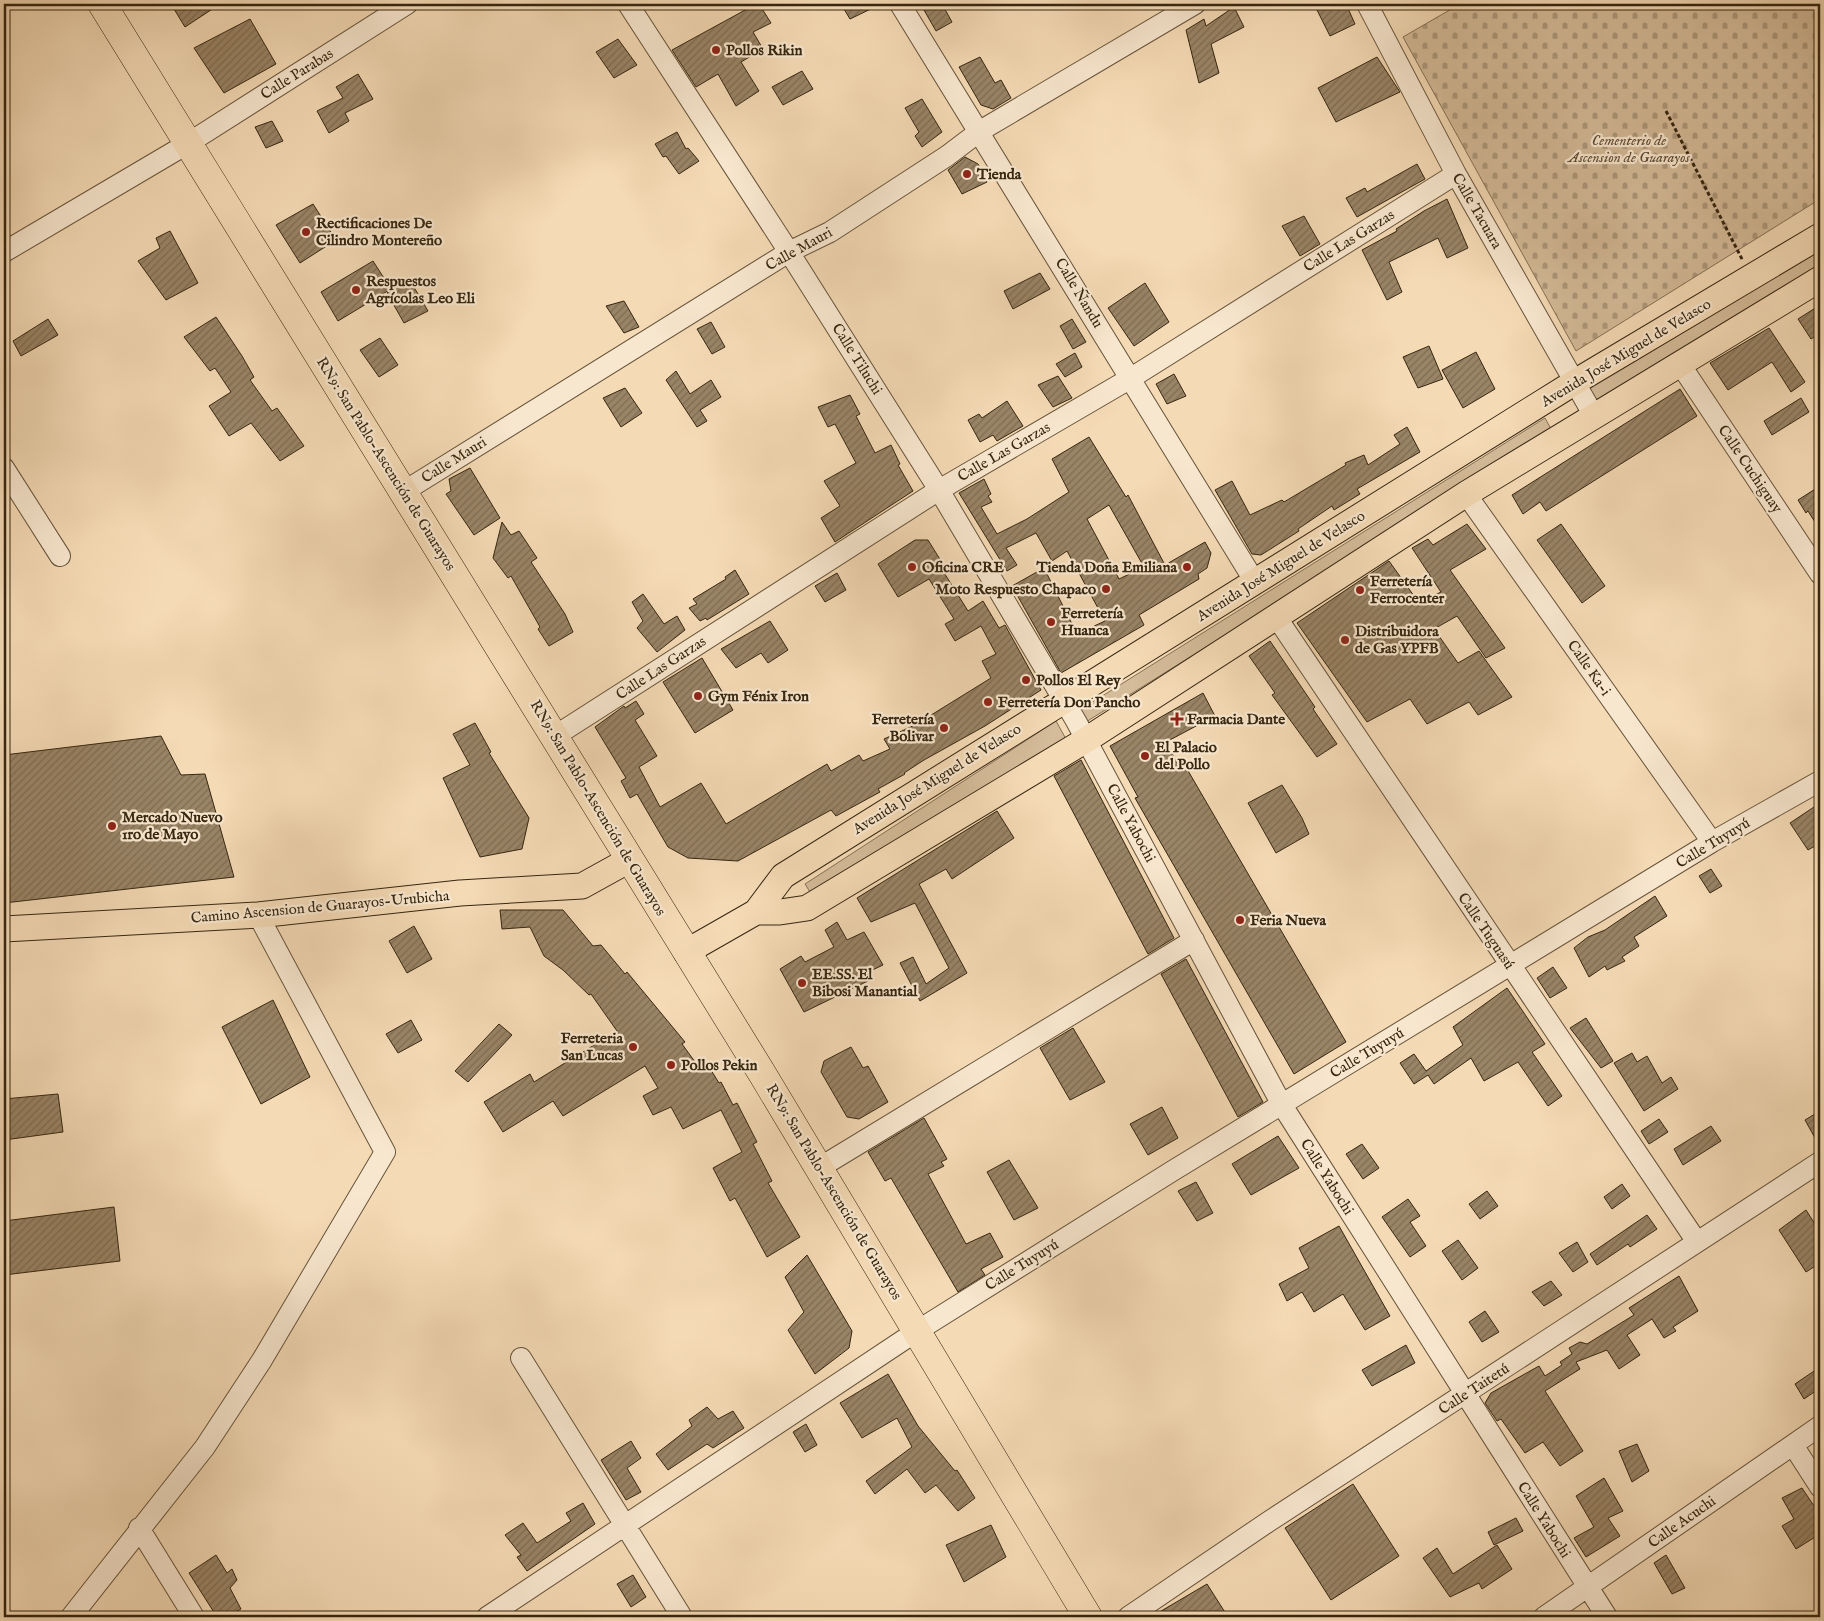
<svg xmlns="http://www.w3.org/2000/svg" width="1824" height="1621" viewBox="0 0 1824 1621" font-family="'IM FELL English',serif">
  <style>
    .cemetery { fill: url(#cemetery-stones); stroke: #857054 }
    .garden { fill: #d4bb99; stroke: #857054 }
    .building { fill: url(#building-hatch); stroke: #362610; fill-rule: evenodd }
    .lines { fill: none; stroke-linecap: round; stroke-linejoin: round }
    .minor-casing { stroke: #665339; stroke-width: 22 }
    .major-casing { stroke: #362610; stroke-width: 27 }
    .highway-casing { stroke: #362610; stroke-width: 29 }
    .path { stroke: #362610; stroke-width: 3; stroke-dasharray: 4 2.5; stroke-linecap: butt }
    .minor { stroke: #f8e7cf; stroke-width: 20 }
    .major { stroke: #f4dab5; stroke-width: 25 }
    .highway { stroke: #f4dab5; stroke-width: 28 }
    .poi-dot { fill: #8f2418; stroke: #f8e7cf; stroke-width: 2 }
    .labels { text-anchor: middle; dominant-baseline: central; stroke-width: 4.5; stroke-linejoin: round; paint-order: stroke }
    .poi-label { font-size: 15px; font-weight: bold; fill: #362610; stroke: #f8e7cf; text-anchor: start }
    .street-label { font-size: 15px; fill: #362610; stroke: #f8e7cf }
    .park-label { font-size: 15px; font-style: italic; fill: #5e4b32; stroke: #f8e7cf }
  </style>
  <defs>
    <pattern id="cemetery-stones" width="16" height="16" patternUnits="userSpaceOnUse" patternTransform="scale(1.25)"><rect width="16" height="16" fill="#d4bb99"/><path d="M2 7V4a2 2 0 0 1 4 0v3zM10 15v-3a2 2 0 0 1 4 0v3z" fill="#ad987b"/></pattern>
    <pattern id="building-hatch" width="6" height="6" patternUnits="userSpaceOnUse" patternTransform="scale(1.25)"><rect width="6" height="6" fill="#998466"/><path d="M-1 1l2-2M0 6l6-6M5 7l2-2" fill="none" stroke="#7e6c53"/></pattern>
  </defs>
  <rect width="100%" height="100%" fill="#f4dab5"/>
  <filter id="stains"><feTurbulence type="fractalNoise" baseFrequency=".004" numOctaves="4"/><feColorMatrix values="0 0 0 0 .2 0 0 0 0 .09 0 0 0 0 .02 0 0 0 .5 -.17"/></filter>
  <radialGradient id="worn" r=".72"><stop offset=".6" stop-color="#630" stop-opacity="0"/><stop offset="1" stop-color="#630" stop-opacity=".3"/></radialGradient>
  <path class="cemetery" d="M1460 4H1820V199L1576 351 1403 37Z"/>
  <path class="garden" d="M1820 249V269L1595 407 1587 388Z
    M1545 418 1552 431 1086 722 1080 710Z
    M1056 721 1066 739 810 892 805 884Z"/>
  <path class="building" d="M171 4H220L185 27Z
    M753 4H759L771 23 753 32 763 49 741 62 759 91 736 106 718 74 696 87 672 50 747 9 746 8Z
    M841 4H881L850 19Z
    M933 4H942L952 22 936 31 924 10Z
    M1314 4H1346L1355 24 1330 36Z
    M1234 7 1244 27 1211 44 1219 73 1199 83 1186 30 1204 19 1206 26Z
    M250 19 276 64 224 93 194 48Z
    M618 39 637 65 614 78 596 52Z
    M980 57 995 83 1001 80 1011 98 993 109 981 105 959 67Z
    M1377 57 1400 92 1336 122 1318 88Z
    M802 71 813 89 783 105 772 87Z
    M358 74 373 99 345 113 349 121 329 133 317 111 343 98 336 87Z
    M922 99 942 132 922 147 915 136 919 132 905 108Z
    M272 121 283 141 266 148 255 127Z
    M677 132 686 149 688 148 699 161 679 174 666 156 663 157 655 144Z
    M965 157 978 164 987 182 962 194 948 170Z
    M1417 164 1425 179 1357 217 1346 198 1365 188 1367 192Z
    M1447 199 1468 248 1447 258 1438 238 1389 262 1402 292 1387 300 1362 250 1397 231 1396 229 1424 211Z
    M313 204 336 240 300 263 276 225Z
    M1304 216 1320 244 1300 256 1282 226Z
    M170 231 198 283 166 300 138 261 160 248 156 238Z
    M373 261 391 289 338 321 321 292Z
    M1040 273 1050 289 1013 309 1004 291Z
    M408 277 428 311 404 323 387 293Z
    M1145 283 1169 322 1134 346 1108 308Z
    M624 301 639 327 624 333 606 306Z
    M1820 305V333L1811 339 1798 319Z
    M216 317 242 356 254 377 250 380 272 411 277 408 304 446 280 461 251 423 229 436 209 406 231 392 215 368 210 371 184 337Z
    M48 319 58 335 21 356 13 341Z
    M1072 319 1086 342 1073 349 1060 326Z
    M711 322 725 347 712 354 697 329Z
    M1769 328 1805 382 1791 392 1772 362 1728 390 1710 363Z
    M380 338 398 365 379 377 360 350Z
    M1429 346 1443 379 1418 388 1403 357Z
    M1476 352 1495 389 1463 408 1442 370Z
    M1075 353 1082 367 1065 377 1056 364Z
    M676 371 690 394 711 380 721 397 700 410 707 421 697 427 666 380Z
    M1174 374 1186 396 1167 404 1156 384Z
    M1058 376 1072 398 1053 407 1038 385Z
    M625 388 642 413 621 427 603 398Z
    M1680 389 1697 416 1546 511 1540 502 1523 514 1512 495Z
    M850 395 860 414 856 416 875 453 891 445 900 464 898 465 913 491 835 542 821 518 840 506 824 481 856 463 835 424 828 427 818 407Z
    M1801 398 1809 412 1772 435 1764 421Z
    M1007 401 1023 426 997 441 993 435 980 442 968 420 979 414 982 418Z
    M1407 427 1420 452 1357 489 1360 494 1334 510 1332 506 1298 529 1299 531 1261 555 1252 554 1215 490 1232 481 1250 515 1282 500 1284 502 1346 465 1345 463 1364 455 1368 465 1400 444 1394 435Z
    M1089 437 1126 497 1128 495 1165 565 1205 542 1211 553 1207 568 1198 574 1199 579 1139 615 1144 625 1061 673 1012 586 1044 568 1077 634 1105 621 1067 551 1052 561 1036 533 1006 548 1017 565 1007 571 959 493 984 479 991 494 988 496 992 502 981 507 997 534 1027 519 1069 492 1052 459ZM1109 505 1144 567 1119 579 1087 519Z
    M470 468 500 518 474 535 446 494 451 491 449 479Z
    M1820 486V530L1808 511 1806 513 1798 500Z
    M502 522 511 535 519 531 537 558 531 562 565 614 573 632 549 646 538 629 540 627 511 576 508 578 493 558Z
    M1467 524 1486 549 1450 570 1505 648 1486 658 1457 616 1434 629 1458 663 1479 651 1512 697 1478 715 1469 702 1427 724 1410 699 1367 722 1297 623 1389 561 1419 603 1441 592 1412 548 1428 539 1433 545Z
    M1561 524 1605 586 1582 603 1537 540Z
    M915 540H928L946 569 943 571 968 611 983 601 999 628 1005 625 1041 690 985 726 924 760 904 773 905 774 878 789 880 792 836 816 831 810 738 861 688 858 668 847 637 794 630 798 621 781 626 778 595 727 624 706 625 708 636 701 644 714 635 720 657 756 639 767 660 807 701 783 726 824 827 764 831 771 859 755 863 761 890 749 884 739 915 725 991 678 982 661 996 654 981 626 955 641 945 624 954 619 929 579 898 597 878 564Z
    M735 570 749 594 707 620 706 618 700 621 689 608 697 604 693 599 726 579 725 577Z
    M837 573 846 590 825 602 815 586Z
    M643 594 664 624 677 616 685 630 657 652 637 628 643 621 632 602Z
    M770 621 788 650 768 663 761 653 736 668 721 649Z
    M1270 641 1315 707 1313 709 1337 744 1317 757 1272 695 1275 693 1249 656Z
    M702 658 733 710 695 733 663 682Z
    M1203 693 1215 716 1166 742 1182 772 1187 769 1346 1042 1294 1074 1135 798 1138 797 1110 746Z
    M475 723 491 752 489 753 529 818 522 849 480 857 443 778 470 765 453 734Z
    M161 736 181 775 205 774 234 877 4 903V755Z
    M1081 760 1174 938 1148 954 1054 776Z
    M1282 785 1302 818 1309 834 1276 853 1248 803Z
    M1820 803V843L1808 850 1790 823Z
    M997 811 1014 838 952 879 946 869 919 884 967 973 920 1001 900 963 913 957 926 984 949 968 915 903 871 922 857 898Z
    M1711 869 1722 886 1710 893 1699 876Z
    M1655 896 1667 916 1634 937 1639 946 1622 957 1625 961 1607 970 1605 966 1589 977 1574 948 1588 937 1605 930Z
    M500 910H563L593 946 601 945 625 974 627 972 685 1042 682 1044 698 1066 706 1062 719 1083 721 1082 733 1105 737 1103 757 1142 753 1144 772 1181 768 1183 800 1237 767 1257 735 1198 730 1201 713 1168 742 1152 721 1110 683 1129 671 1107 653 1115 643 1096 658 1088 645 1066 563 1116 553 1101 503 1132 484 1102 530 1074 534 1082 617 1031 591 994 589 995 563 970 544 956 530 927 502 929Z
    M837 922 847 940 864 932 883 965 866 973 870 980 804 1012 780 969 801 956 805 962 834 947 825 930Z
    M414 926 432 959 407 973 389 941Z
    M1186 959 1263 1102 1238 1117 1161 974Z
    M1553 967 1567 988 1550 998 1537 978Z
    M1507 988 1545 1044 1532 1052 1562 1096 1548 1106 1518 1062 1484 1081 1471 1058 1434 1084 1428 1075 1414 1084 1400 1063 1414 1054 1426 1071 1463 1045 1453 1027Z
    M273 1000 310 1077 261 1104 222 1027Z
    M1586 1018 1613 1061 1601 1068 1570 1028Z
    M411 1020 422 1040 398 1053 386 1034Z
    M499 1024 512 1035 468 1082 455 1071Z
    M1073 1028 1105 1082 1070 1100 1040 1048Z
    M851 1047 863 1068 868 1066 888 1102 859 1119 847 1117 821 1072 824 1061Z
    M1632 1053 1637 1062 1647 1056 1662 1083 1671 1077 1678 1089 1644 1111 1614 1063Z
    M58 1094 63 1132 4 1140V1099Z
    M1162 1107 1178 1138 1148 1155 1130 1124Z
    M1820 1111V1147L1805 1120Z
    M924 1118 947 1159 941 1162 944 1166 928 1174 966 1244 990 1233 1003 1257 981 1269 985 1275 958 1292 891 1178 885 1181 868 1152Z
    M1659 1119 1668 1132 1649 1144 1641 1131Z
    M1711 1126 1721 1141 1683 1165 1674 1149Z
    M1278 1136 1299 1168 1251 1195 1232 1164Z
    M1362 1144 1379 1168 1363 1179 1346 1154Z
    M1009 1160 1038 1208 1014 1220 987 1172Z
    M1196 1182 1213 1213 1197 1221 1178 1191Z
    M1622 1184 1630 1196 1612 1209 1604 1197Z
    M1487 1191 1498 1206 1480 1219 1469 1204Z
    M1408 1199 1420 1216 1410 1222 1426 1246 1410 1257 1382 1217Z
    M114 1207 120 1261 4 1275V1221Z
    M1806 1210 1820 1232V1263L1806 1272 1779 1230Z
    M1647 1215 1657 1229 1630 1247 1628 1244 1597 1265 1590 1254Z
    M1339 1226 1390 1316 1365 1330 1343 1294 1314 1312 1302 1292 1287 1301 1279 1284 1309 1268 1299 1248Z
    M1458 1240 1478 1268 1462 1280 1442 1251Z
    M1577 1242 1588 1262 1573 1272 1559 1253Z
    M807 1255 852 1331 849 1348 815 1374 788 1330 804 1312 785 1277Z
    M1679 1276 1698 1311 1673 1327 1676 1331 1664 1338 1652 1319 1627 1335 1640 1355 1619 1369 1607 1350 1576 1362 1580 1369 1545 1391 1583 1451 1560 1466 1543 1442 1525 1453 1501 1419 1497 1421 1485 1403 1491 1393 1539 1366 1545 1376 1562 1365 1560 1362 1572 1354 1569 1348 1580 1342 1587 1344 1634 1315 1629 1308Z
    M1551 1281 1562 1295 1544 1306 1532 1292Z
    M1485 1311 1499 1332 1482 1342 1469 1322Z
    M1406 1345 1415 1363 1372 1386 1362 1370Z
    M1820 1367V1388L1804 1399 1795 1384Z
    M888 1374 918 1426 955 1471 957 1470 975 1498 958 1511 936 1485 925 1493 907 1469 875 1494 866 1481 912 1447 897 1418 862 1438 840 1403Z
    M707 1407 718 1419 733 1411 744 1428 713 1448 707 1444 668 1470 656 1454 692 1426 689 1420Z
    M806 1424 817 1445 805 1452 793 1432Z
    M631 1441 641 1458 627 1468 641 1492 626 1500 601 1460Z
    M1637 1444 1649 1471 1632 1482 1619 1451Z
    M1604 1478 1623 1511 1608 1518 1620 1536 1586 1557 1574 1538 1594 1527 1576 1496Z
    M1353 1484 1399 1556 1331 1600 1285 1528Z
    M1802 1488 1814 1506 1820 1502V1534L1796 1549 1782 1526 1794 1519 1782 1498Z
    M583 1503 595 1524 527 1571 517 1557 521 1555 505 1535 523 1523 537 1543 571 1521 566 1513Z
    M1516 1518 1523 1531 1494 1545 1488 1532Z
    M991 1525 1006 1557 964 1582 946 1545Z
    M1497 1545 1512 1569 1482 1589 1479 1583 1450 1597 1423 1558 1437 1548 1453 1574Z
    M216 1555 227 1573 232 1569 237 1580 230 1588 241 1609 226 1617H217L189 1573Z
    M1666 1555 1685 1588 1672 1594 1654 1563Z
    M633 1575 646 1597 631 1607 617 1584Z
    M1207 1584 1228 1617H1151Z"/>
  <g class="lines">
    <defs>
      <path id="minor" d="M628 4 789 252 939 490 1076 721 1282 1105 1607 1617
        M900 4 1255 582
        M1367 4 1456 174 1594 416
        M4 252 187 144 407 4
        M1680 364 1820 574
        M4 468 60 556
        M403 492 789 252 830 232 947 156 980 131 1195 4
        M1466 494 1712 842
        M1277 618 1697 1242
        M555 736 939 490 1131 378 1456 174
        M819 1168 1194 940
        M521 1358 682 1617
        M1793 1445 1820 1487
        M139 1528 194 1617
        M71 1617 205 1447 262 1360 385 1152 258 915
        M487 1617 917 1331 1174 1170 1712 842 1820 781
        M1128 1617 1268 1522 1820 1162
        M1544 1617 1820 1426"/>
      <path id="major" d="M756 912H780L807 908 1086 740 1466 494 1820 279
        M4 929 258 915 460 893 582 886 629 860
        M686 952 756 912 783 876 1575 382 1820 236"/>
      <path id="highway" d="M102 4 763 1075 1088 1617"/>
    </defs>
    <use href="#minor" class="minor-casing"/>
    <use href="#major" class="major-casing"/>
    <use href="#highway" class="highway-casing"/>
    <path class="path" d="M1666 111 1743 261"/>
    <use href="#minor" class="minor"/>
    <use href="#major" class="major"/>
    <use href="#highway" class="highway"/>
  </g>
  <g class="poi-dot">
    <circle cx="716" cy="50" r="5"/>
    <circle cx="967" cy="174" r="5"/>
    <circle cx="306" cy="232" r="5"/>
    <circle cx="356" cy="290" r="5"/>
    <circle cx="912" cy="567" r="5"/>
    <circle cx="1187" cy="567" r="5"/>
    <circle cx="1106" cy="589" r="5"/>
    <circle cx="1360" cy="590" r="5"/>
    <circle cx="1051" cy="622" r="5"/>
    <circle cx="1345" cy="640" r="5"/>
    <circle cx="1026" cy="680" r="5"/>
    <circle cx="698" cy="696" r="5"/>
    <circle cx="988" cy="702" r="5"/>
    <path d="M1174.5 711.5h5v5h5v5h-5v5h-5v-5h-5v-5h5z"/>
    <circle cx="944" cy="728" r="5"/>
    <circle cx="1145" cy="756" r="5"/>
    <circle cx="112" cy="826" r="5"/>
    <circle cx="1240" cy="920" r="5"/>
    <circle cx="802" cy="983" r="5"/>
    <circle cx="633" cy="1047" r="5"/>
    <circle cx="671" cy="1065" r="5"/>
  </g>
  <g class="labels">
    <g class="poi-label">
      <text x="726" y="50">Pollos Rikin</text>
      <text x="977" y="174">Tienda</text>
      <text x="316" y="223">Rectificaciones De<tspan x="316" dy="17">Cilindro Montereño</tspan></text>
      <text x="366" y="281">Respuestos<tspan x="366" dy="17">Agrícolas Leo Eli</tspan></text>
      <text x="922" y="567">Oficina CRE</text>
      <text x="1177" y="567" text-anchor="end">Tienda Doña Emiliana</text>
      <text x="1370" y="581">Ferretería<tspan x="1370" dy="17">Ferrocenter</tspan></text>
      <text x="1096" y="589" text-anchor="end">Moto Respuesto Chapaco</text>
      <text x="1061" y="613">Ferretería<tspan x="1061" dy="17">Huanca</tspan></text>
      <text x="1355" y="631">Distribuidora<tspan x="1355" dy="17">de Gas YPFB</tspan></text>
      <text x="1036" y="680">Pollos El Rey</text>
      <text x="708" y="696">Gym Fénix Iron</text>
      <text x="998" y="702">Ferretería Don Pancho</text>
      <text x="934" y="719" text-anchor="end">Ferretería<tspan x="934" dy="17">Bolivar</tspan></text>
      <text x="1187" y="719">Farmacia Dante</text>
      <text x="1155" y="747">El Palacio<tspan x="1155" dy="17">del Pollo</tspan></text>
      <text x="122" y="817">Mercado Nuevo<tspan x="122" dy="17">1ro de Mayo</tspan></text>
      <text x="1250" y="920">Feria Nueva</text>
      <text x="812" y="974">EE.SS. El<tspan x="812" dy="17">Bibosi Manantial</tspan></text>
      <text x="623" y="1038" text-anchor="end">Ferreteria<tspan x="623" dy="17">San Lucas</tspan></text>
      <text x="681" y="1065">Pollos Pekin</text>
    </g>
    <g class="street-label">
      <text transform="translate(297 74) rotate(-32)">Calle Parabas</text>
      <text transform="translate(1477 211) rotate(60)">Calle Tacuara</text>
      <text transform="translate(1349 241) rotate(-32)">Calle Las Garzas</text>
      <text transform="translate(799 249) rotate(-29)">Calle Mauri</text>
      <text transform="translate(1079 293) rotate(59)">Calle Ñandu</text>
      <text transform="translate(1626 353) rotate(-31)">Avenida José Miguel de Velasco</text>
      <text transform="translate(857 359) rotate(58)">Calle Tiluchi</text>
      <text transform="translate(1004 452) rotate(-30)">Calle Las Garzas</text>
      <text transform="translate(454 460) rotate(-32)">Calle Mauri</text>
      <text transform="translate(386 464) rotate(58)">RN9: San Pablo-Ascención de Guarayos</text>
      <text transform="translate(1750 469) rotate(56)">Calle Cuchiguay</text>
      <text transform="translate(1281 566) rotate(-32)">Avenida José Miguel de Velasco</text>
      <text transform="translate(661 668) rotate(-33)">Calle Las Garzas</text>
      <text transform="translate(1589 668) rotate(55)">Calle Ka-i</text>
      <text transform="translate(937 779) rotate(-32)">Avenida José Miguel de Velasco</text>
      <text transform="translate(598 808) rotate(59)">RN9: San Pablo-Ascención de Guarayos</text>
      <text transform="translate(1131 823) rotate(62)">Calle Yabochi</text>
      <text transform="translate(1713 843) rotate(-31)">Calle Tuyuyú</text>
      <text transform="translate(320 907) rotate(-5)">Camino Ascension de Guarayos-Urubicha</text>
      <text transform="translate(1486 931) rotate(56)">Calle Tuguasú</text>
      <text transform="translate(1367 1053) rotate(-31)">Calle Tuyuyú</text>
      <text transform="translate(1327 1177) rotate(58)">Calle Yabochi</text>
      <text transform="translate(834 1192) rotate(59)">RN9: San Pablo-Ascención de Guarayos</text>
      <text transform="translate(1022 1265) rotate(-32)">Calle Tuyuyú</text>
      <text transform="translate(1474 1389) rotate(-33)">Calle Taitetú</text>
      <text transform="translate(1544 1520) rotate(58)">Calle Yabochi</text>
      <text transform="translate(1682 1522) rotate(-35)">Calle Acuchi</text>
    </g>
    <g class="park-label">
      <text x="1629" y="140">Cementerio de<tspan x="1629" dy="17">Ascension de Guarayos</tspan></text>
    </g>
  </g>
  <rect width="1824" height="1621" fill="none" stroke="#f4dab5" stroke-width="20"/>
  <rect x="5" y="5" width="1814" height="1611" fill="none" stroke="#362610" stroke-width="2.5"/>
  <rect x="10" y="10" width="1804" height="1601" fill="none" stroke="#362610"/>
  <rect width="100%" height="100%" filter="url(#stains)"/>
  <rect width="100%" height="100%" fill="url(#worn)"/>
</svg>
